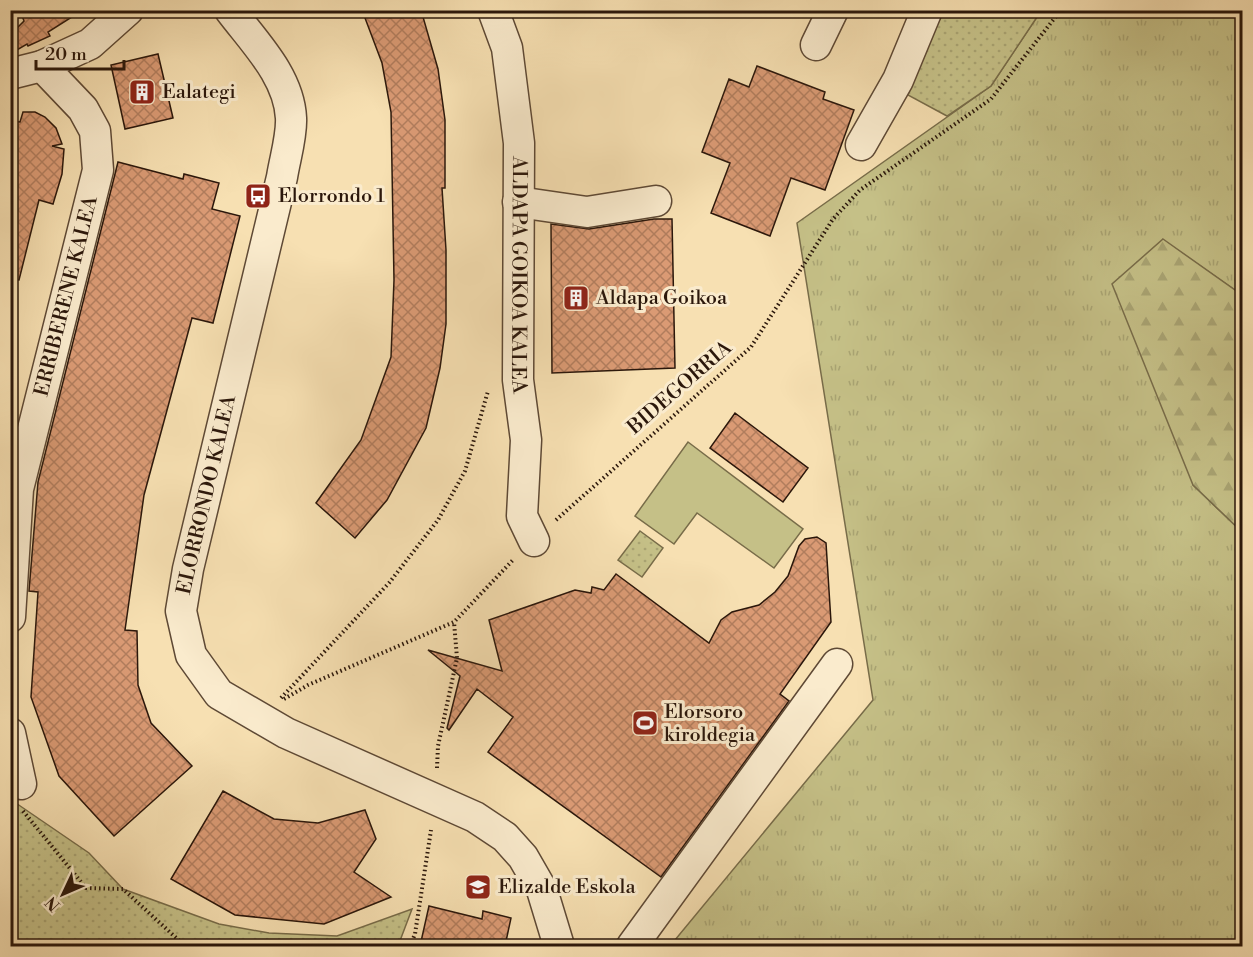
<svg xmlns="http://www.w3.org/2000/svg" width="1253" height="957" viewBox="0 0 1253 957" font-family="'Libre Bodoni',serif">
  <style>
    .grass { fill: url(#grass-tufts); stroke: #786c49; stroke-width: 1.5 }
    .forest { fill: url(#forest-firs); stroke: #786c49; stroke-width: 1.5 }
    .park { fill: url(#park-dots); stroke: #786c49; stroke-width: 1.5 }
    .pitch { fill: #c5c087; stroke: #786c49; stroke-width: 1.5 }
    .building { fill: url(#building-cross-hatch); stroke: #2b170b; stroke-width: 1.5 }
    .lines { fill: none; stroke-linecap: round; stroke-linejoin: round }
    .minor-casing { stroke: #5e4935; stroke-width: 33 }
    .path { stroke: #2b170b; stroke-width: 4; stroke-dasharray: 1.5 3; stroke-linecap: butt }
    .minor { stroke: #faebcd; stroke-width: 30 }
    .labels { text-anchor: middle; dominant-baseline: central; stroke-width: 6; stroke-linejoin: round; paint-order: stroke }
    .poi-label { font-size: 20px; fill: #2b170b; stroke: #faebcd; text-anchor: start }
    .street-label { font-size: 20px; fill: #2b170b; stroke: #faebcd }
  </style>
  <defs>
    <pattern id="grass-tufts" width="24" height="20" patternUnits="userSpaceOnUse" patternTransform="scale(1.5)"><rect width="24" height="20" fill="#c5c087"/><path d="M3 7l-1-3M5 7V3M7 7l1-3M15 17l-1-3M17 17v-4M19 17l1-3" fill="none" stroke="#a9a473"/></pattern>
    <pattern id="forest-firs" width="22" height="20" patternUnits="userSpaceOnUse" patternTransform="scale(1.5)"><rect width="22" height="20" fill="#c5c087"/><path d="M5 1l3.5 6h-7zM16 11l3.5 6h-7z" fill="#a9a473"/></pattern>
    <pattern id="park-dots" width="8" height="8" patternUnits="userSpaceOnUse" patternTransform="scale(1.5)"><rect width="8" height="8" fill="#c5c087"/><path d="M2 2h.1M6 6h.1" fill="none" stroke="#a9a473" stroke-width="1.8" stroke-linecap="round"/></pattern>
    <pattern id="building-cross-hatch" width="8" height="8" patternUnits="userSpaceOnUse" patternTransform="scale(1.5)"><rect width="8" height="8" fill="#da9a74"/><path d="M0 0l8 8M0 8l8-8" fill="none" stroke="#b17d5d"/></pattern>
  </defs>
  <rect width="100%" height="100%" fill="#f7e0b2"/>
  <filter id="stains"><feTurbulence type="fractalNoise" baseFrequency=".00333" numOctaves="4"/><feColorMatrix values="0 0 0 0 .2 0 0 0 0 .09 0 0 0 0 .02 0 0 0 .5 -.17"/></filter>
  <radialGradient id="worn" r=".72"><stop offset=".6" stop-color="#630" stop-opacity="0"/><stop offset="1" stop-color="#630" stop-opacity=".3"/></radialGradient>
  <path class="grass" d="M1041 11H1242V295L1163 240 1193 485 1242 532V946H670L873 700 797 223 991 86Z"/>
  <path class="forest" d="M1163 239 1242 295V532L1193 485 1112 284Z"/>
  <path class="park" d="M937 11H1041L991 86 947 116 906 94Z
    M640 531 663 548 642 577 618 560Z
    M10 799 89 853 123 889 219 924 269 933 337 936 412 909 398 946H11Z"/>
  <path class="pitch" d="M688 442 803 529 774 568 697 513 674 544 635 516Z"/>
  <path class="building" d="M20 10H83L48 32 50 36 28 46 27 44 10 54V35L24 21Z
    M362 10H421L438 69 445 120V188H442L446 250V324L440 368 426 428 387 500 355 538 316 503 361 440 391 357 394 280 391 112 382 63Z
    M158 54 173 118 125 129 111 65Z
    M757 66 825 92 823 99 854 110 825 190 791 178 770 236 711 213 730 163 702 152 729 79 749 87Z
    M23 112H35L45 117 56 128 62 144 52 146 64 149 62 174 53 204 39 200 19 280 10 279V121L20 122Z
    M118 162 183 179 184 174 219 183 212 209 240 216 213 323 192 318 144 495 125 630 137 631 138 685 151 723 192 766 114 836 59 776 31 697 38 592 29 591 38 482Z
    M654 219H672L675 368 552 373 551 224 589 229Z
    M735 413 808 468 783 502 710 448Z
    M817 537 826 543 831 622 780 694 789 701 661 877 488 752 513 717 477 689 449 730 447 728 460 676 428 650 502 671 489 620 575 590 591 593 592 587 604 590 616 574 709 643 721 620 732 612 759 605 775 592 788 576 799 546 805 539Z
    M223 791 274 819 318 823 365 810 376 839 354 872 391 897 324 924 235 915 171 879Z
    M429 906 482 919 483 911 511 918 505 946H420Z"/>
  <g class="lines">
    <defs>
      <g id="minor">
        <path d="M230 10C254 42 289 76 291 118 292 136 285 158 282 177L188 569 181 611 191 655 219 694 286 733 475 817 505 837 523 857 542 890 559 946"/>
        <path id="s1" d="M493 10 507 48 519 143 518 380 526 440 522 516 534 541"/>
        <path d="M816 45 833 10"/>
        <path d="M10 74 42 66 90 44 128 10"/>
        <path d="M861 145 898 80 927 10"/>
        <path d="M518 202 587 212 656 201"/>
        <path id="s2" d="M10 617 18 489 98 170 95 131 83 109 42 66"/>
        <path d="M10 733 21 784"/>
        <path d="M632 946 837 664"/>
      </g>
    </defs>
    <use href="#minor" class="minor-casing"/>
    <path class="path" d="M556 520 751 347 833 219 860 190 991 99 1061 10
      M281 698 389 583 438 520 465 471 488 391
      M284 699 308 685 454 622 513 560
      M437 768 438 746 457 658 454 622
      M23 811 86 888 123 889 185 946
      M410 946 415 934 431 830"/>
    <use href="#minor" class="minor"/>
  </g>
  <defs>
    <symbol id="building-square" viewBox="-11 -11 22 22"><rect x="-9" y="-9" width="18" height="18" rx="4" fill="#8f2418" stroke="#faebcd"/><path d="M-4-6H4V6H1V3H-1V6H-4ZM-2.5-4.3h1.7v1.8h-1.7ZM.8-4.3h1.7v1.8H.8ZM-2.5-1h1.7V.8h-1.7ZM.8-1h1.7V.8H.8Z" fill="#fff"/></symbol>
    <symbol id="bus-square" viewBox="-11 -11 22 22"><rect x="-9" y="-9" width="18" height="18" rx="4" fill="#8f2418" stroke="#faebcd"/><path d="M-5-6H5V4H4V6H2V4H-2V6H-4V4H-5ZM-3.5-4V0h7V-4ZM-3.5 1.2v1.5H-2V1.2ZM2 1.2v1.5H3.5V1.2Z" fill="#fff"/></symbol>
    <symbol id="stadium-square" viewBox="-11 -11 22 22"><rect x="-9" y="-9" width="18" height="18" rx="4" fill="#8f2418" stroke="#faebcd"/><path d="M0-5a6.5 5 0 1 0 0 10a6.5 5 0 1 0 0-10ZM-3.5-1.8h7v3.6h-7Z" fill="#fff"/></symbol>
    <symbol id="school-square" viewBox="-11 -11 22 22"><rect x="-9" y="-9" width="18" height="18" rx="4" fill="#8f2418" stroke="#faebcd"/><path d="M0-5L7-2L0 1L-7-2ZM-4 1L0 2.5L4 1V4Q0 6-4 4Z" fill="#fff"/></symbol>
  </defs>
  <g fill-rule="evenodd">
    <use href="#building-square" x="127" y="77" width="30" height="30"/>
    <use href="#bus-square" x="243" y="181" width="30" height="30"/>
    <use href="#building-square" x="561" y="283" width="30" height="30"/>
    <use href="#stadium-square" x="630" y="708" width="30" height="30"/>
    <use href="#school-square" x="463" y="872" width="30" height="30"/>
  </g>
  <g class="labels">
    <g class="poi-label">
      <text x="162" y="92">Ealategi</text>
      <text x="278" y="196">Elorrondo 1</text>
      <text x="596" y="298">Aldapa Goikoa</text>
      <text x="664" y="712">Elorsoro<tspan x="664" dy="23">kiroldegia</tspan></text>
      <text x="498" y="887">Elizalde Eskola</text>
    </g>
    <g class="street-label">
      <text stroke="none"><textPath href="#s1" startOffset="268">ALDAPA GOIKOA KALEA</textPath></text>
      <text stroke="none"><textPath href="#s2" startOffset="327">ERRIBERENE KALEA</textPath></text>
      <text transform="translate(680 388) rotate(-41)">BIDEGORRIA</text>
      <text transform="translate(207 495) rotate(-77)">ELORRONDO KALEA</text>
    </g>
  </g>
  <rect width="1253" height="957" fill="none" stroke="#f7e0b2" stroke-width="36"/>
  <rect x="12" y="12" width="1229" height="933" fill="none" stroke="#2b170b" stroke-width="3"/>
  <rect x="18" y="18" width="1217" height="921" fill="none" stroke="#2b170b" stroke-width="1.5"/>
  <g transform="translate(63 894) rotate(226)" stroke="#faebcd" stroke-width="4.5" paint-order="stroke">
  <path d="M0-4.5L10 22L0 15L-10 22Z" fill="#2b170b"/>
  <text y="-9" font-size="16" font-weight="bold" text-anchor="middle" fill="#2b170b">N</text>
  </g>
  <path d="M36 60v9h88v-9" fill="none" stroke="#2b170b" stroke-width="3"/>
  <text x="45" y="60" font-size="18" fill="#2b170b" stroke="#faebcd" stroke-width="4.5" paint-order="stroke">20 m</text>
  <rect width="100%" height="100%" filter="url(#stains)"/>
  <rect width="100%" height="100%" fill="url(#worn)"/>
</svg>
